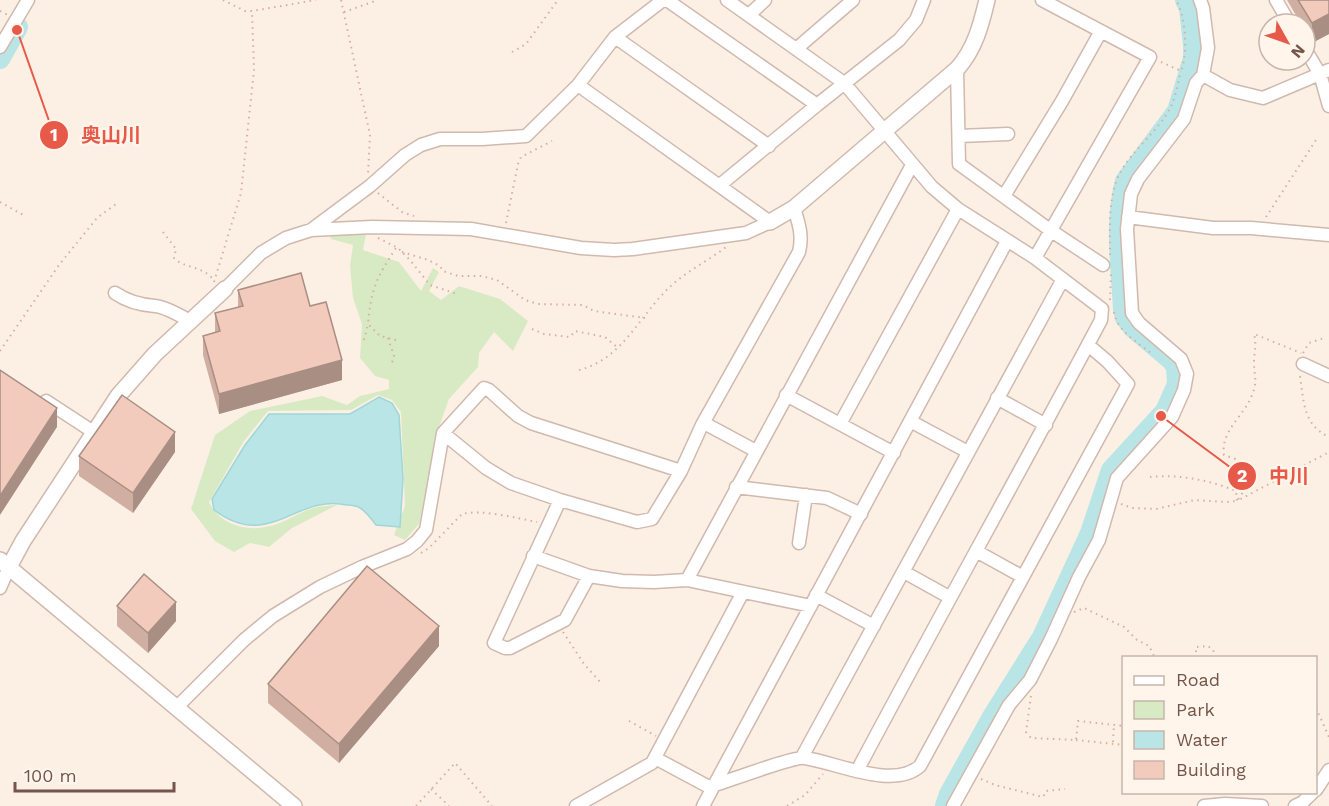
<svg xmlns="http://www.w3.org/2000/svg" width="1329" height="806" viewBox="0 0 1329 806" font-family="'Work Sans','Noto Sans JP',sans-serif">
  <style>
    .green { fill: #d8eac3 }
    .water { fill: #b9e5e6; stroke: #9fd6d8; stroke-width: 1.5 }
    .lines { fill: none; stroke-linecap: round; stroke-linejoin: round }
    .river { stroke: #b9e5e6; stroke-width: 20 }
    .minor-casing { stroke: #d0b9ae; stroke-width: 15 }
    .tertiary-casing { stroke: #d0b9ae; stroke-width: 18 }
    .path { stroke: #d7ae9f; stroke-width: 2; stroke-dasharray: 1.5 4.5; stroke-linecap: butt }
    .minor { stroke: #fff; stroke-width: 12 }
    .tertiary { stroke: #fff; stroke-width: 15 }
    .wall { fill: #d0afa2 }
    .shaded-wall { fill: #a98e84 }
    .building { fill: #f2cbbc; stroke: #a98e84; stroke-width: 1.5 }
    .leader { fill: none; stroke: #e75949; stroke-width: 2 }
    .callout-dot { fill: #e75949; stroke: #fff5eb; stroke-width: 2 }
    .mark-label { font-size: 18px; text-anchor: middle; font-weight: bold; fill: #fff }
    .callout-label { font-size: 20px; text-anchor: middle; font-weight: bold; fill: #e75949; stroke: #fff5eb; stroke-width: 4.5; stroke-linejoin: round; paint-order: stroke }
  </style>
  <rect width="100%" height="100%" fill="#fcf0e4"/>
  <path class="green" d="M329 232 366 234 363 250 399 262 421 291 433 268 439 272 429 291 441 300 459 286 500 299 528 321 513 351 494 332 479 353 478 367 449 399 439 427 419 524 405 540 394 535 405 506 401 412 392 400 378 395 351 410 268 411 244 441 209 502C220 526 249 533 274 525 287 521 300 512 313 508 320 506 329 506 337 505L292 528 269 547 250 543 234 552 215 541 191 509 215 435 250 411 322 396 347 405 360 396 389 389V380L375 376 360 358 362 324 353 298 350 266 353 245 331 239Z"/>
  <path class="water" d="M379 397 392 403 399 415 403 479 400 527 376 525C372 520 366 511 360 508 357 506 351 505 347 505 296 493 270 552 214 510L212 499 245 445 269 414H350Z"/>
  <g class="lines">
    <path class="river" d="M0 59 18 27
      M945 806 949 794 993 715 1042 637 1090 533 1111 470 1165 411 1177 384 1176 367 1171 360 1133 328 1125 318 1123 310C1121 268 1114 222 1125 181L1177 111 1193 58V45L1189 9 1185 0"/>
    <defs>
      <path id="minor" d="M667 0 817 105 720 185
        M727 0 844 83 932 187 958 209 1035 258 1102 309 1101 320C1021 471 937 620 857 771
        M1276 0 1290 24
        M749 15 765 0
        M615 37 769 146
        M0 47 28 0
        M796 49 853 0
        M1305 49 1320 74 1329 106
        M957 69 959 164 1050 230 1103 265
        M1203 75 1230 90 1263 98 1329 70
        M817 105 899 40 916 20 924 0
        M959 136 1008 134
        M1004 196 1062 101 1101 31
        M1128 217 1213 228H1251L1329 235
        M311 230 370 186 405 155 421 145 440 139H482L526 136 578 85 615 37 663 0
        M1035 258 1150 57 1042 0
        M225 289 261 253 286 238 311 230 372 227 471 229 581 248 614 250 633 249 746 233 770 222 578 85
        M115 293C128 302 141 305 155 306 166 307 181 316 190 321
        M1303 364 1329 376
        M786 395 894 453
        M997 398 1046 425
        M46 401 95 433
        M910 421 968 452
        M704 423 756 451
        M840 424 958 209
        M443 433 486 468 511 483 560 500 637 522 652 519 681 471 702 425 799 252C803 236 799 224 794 208
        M736 487 827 498 861 514
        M560 500 494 643 505 648H510L565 620 589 576 622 581 654 582 687 580 811 606
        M799 543 806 495
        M976 551 1023 577
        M533 556 589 576
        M904 572 949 597
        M687 580 912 165
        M0 588 9 567
        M816 595 874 626
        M177 707 244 640 273 616 320 587 362 567 407 549 417 541 426 530 443 433 484 388 489 390 518 416 531 423 681 471
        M802 757 1063 279
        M655 758 711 788
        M712 786C729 781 794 756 805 758 838 763 893 790 920 766L1128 384 1107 361 1088 345
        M1316 790 1329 770
        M576 806 652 763 743 592
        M703 806 1007 241
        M953 806 1009 705 1030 680 1051 639 1079 577 1099 540 1117 478 1172 417 1184 390 1187 374 1181 359 1139 323 1132 313 1127 229 1131 194 1138 179 1184 119 1196 83 1203 75 1208 48 1203 8 1200 0
        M1204 806 1225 804 1262 806
        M1295 806 1303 802 1313 792"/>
      <path id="tertiary" d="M770 222 794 208 957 69C975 49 981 25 987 0
        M0 560 294 806
        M9 567 23 541 118 396 155 354 225 289"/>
    </defs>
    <use href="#minor" class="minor-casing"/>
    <use href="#tertiary" class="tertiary-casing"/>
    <path class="path" d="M223 0 245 11H252L316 0
      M341 0 370 135 368 174
      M0 11 8 15
      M344 12 378 0
      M512 52 526 44 558 0
      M1161 62 1181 71C1188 54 1186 16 1176 0
      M378 193 402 212 414 216
      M0 202 25 216
      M1266 217 1318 137
      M506 223 518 164 521 157 552 141
      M163 232 176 249 174 258C185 269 205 266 214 281
      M378 238 398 248 410 260 430 285 457 294
      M402 252 428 260 440 266 443 271 458 276H481L497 280 525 300 538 304 583 305 594 311 645 318
      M1110 255C1110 231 1108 200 1118 177 1129 153 1152 137 1166 115 1175 103 1177 86 1181 71
      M214 282 241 193 254 70 252 11
      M1110 300 1111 273
      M1114 312C1117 331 1137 342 1151 353
      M532 329 544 334 570 337 575 331 605 337 618 348
      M388 338 394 356 392 363
      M364 340 368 324
      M396 340 380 336 368 324C371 288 377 277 396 248
      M0 351 59 265 97 218 116 204
      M1303 353 1309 343 1324 338
      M579 370C624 359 640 313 673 284 689 270 709 260 726 247
      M1300 376C1304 402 1303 425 1329 437
      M1150 477C1177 474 1210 480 1236 491L1237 501 1329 452
      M1121 504 1132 508 1156 509 1195 500 1226 502 1237 501 1254 476C1250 463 1236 459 1224 455 1220 431 1245 415 1252 395 1258 381 1254 376 1254 362 1254 352 1257 345 1254 334L1301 353
      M421 553 429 548 462 514C482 509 516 518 537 522
      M1074 612 1084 608 1124 627 1137 640 1149 646 1155 658
      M563 632 584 664 601 683
      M1196 658V647L1208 646 1213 650 1216 658
      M1031 696 1026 732 1031 738 1076 740 1078 721 1124 726
      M1316 708 1329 737
      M629 721 656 736
      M1076 740 1124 745
      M1113 742 1114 724
      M981 779 995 785 1043 797 1046 791 1065 789
      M431 789 449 806
      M416 806 455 763 492 806
      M787 806 805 795 823 774"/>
    <use href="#minor" class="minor"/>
    <use href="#tertiary" class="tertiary"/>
  </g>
  <path class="wall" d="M1287 0H1329V34L1312 43 1305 31V24H1301Z
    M238 290 310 306 342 380 219 414 203 355V336L215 332V313L238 307Z
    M175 452 133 513 79 476V456Z
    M117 606 176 621 148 653 117 626Z
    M439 646 339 763 268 703V684Z"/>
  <path class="shaded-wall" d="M1329 14V34L1312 43V23Z
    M342 360V380L219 414V394Z
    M57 408V427L0 515V496Z
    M175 432V452L133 513V493Z
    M176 602V621L148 653V633Z
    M439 626V646L339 763V744Z"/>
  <path class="building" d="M1298 0H1329V14L1312 23Z
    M301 273 310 306 326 302 342 360 219 394 203 336 220 331 215 313 243 306 238 290Z
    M0 370 57 408 0 496Z
    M122 395 175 432 133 493 79 456Z
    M367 566 439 626 339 744 268 684Z
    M144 574 176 602 148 633 117 606Z"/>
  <path class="leader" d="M17 30L54 135M1161 416L1242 476"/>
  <g class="callout-dot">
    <circle cx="17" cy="30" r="6"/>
    <circle cx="1161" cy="416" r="6"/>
    <circle cx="54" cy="135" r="15"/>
    <circle cx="1242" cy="476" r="15"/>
  </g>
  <g class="mark-label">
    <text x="54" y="141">1</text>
    <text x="1242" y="482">2</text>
  </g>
  <g class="callout-label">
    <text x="111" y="142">奥山川</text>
    <text x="1289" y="483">中川</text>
  </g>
  <rect x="1122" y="656" width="195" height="138" fill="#fff5eb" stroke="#c8b5ab" stroke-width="1.5"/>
  <rect x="1134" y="676" width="30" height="9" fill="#ffffff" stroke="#c8b5ab" stroke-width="1.5"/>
  <text x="1176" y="686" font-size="18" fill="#75544a">Road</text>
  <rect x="1134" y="701" width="30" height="18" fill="#d8eac3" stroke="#c8b5ab" stroke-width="1.5"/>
  <text x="1176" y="716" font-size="18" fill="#75544a">Park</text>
  <rect x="1134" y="731" width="30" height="18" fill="#b9e5e6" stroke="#c8b5ab" stroke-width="1.5"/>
  <text x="1176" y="746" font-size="18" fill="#75544a">Water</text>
  <rect x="1134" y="761" width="30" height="18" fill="#f2cbbc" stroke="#c8b5ab" stroke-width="1.5"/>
  <text x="1176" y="776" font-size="18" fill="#75544a">Building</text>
  <g transform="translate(1287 42) rotate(130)"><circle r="28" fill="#fff5eb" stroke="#c8b5ab" stroke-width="1.5"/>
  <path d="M0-4.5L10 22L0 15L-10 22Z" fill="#e75949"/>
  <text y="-9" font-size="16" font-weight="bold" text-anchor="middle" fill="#75544a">N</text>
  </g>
  <path d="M15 782v9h159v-9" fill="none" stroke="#75544a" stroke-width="3"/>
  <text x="24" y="782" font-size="18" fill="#75544a" stroke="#fff5eb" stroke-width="4.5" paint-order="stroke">100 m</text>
</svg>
